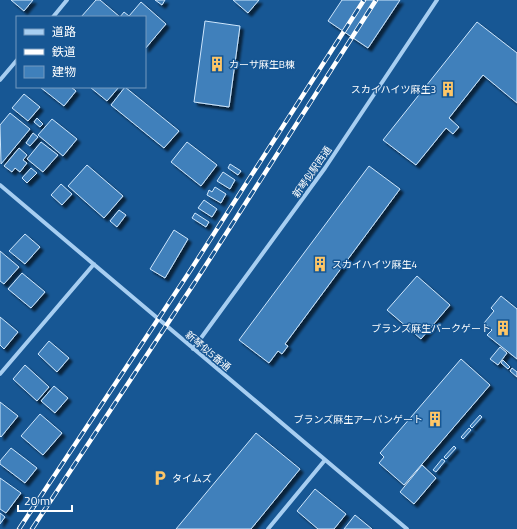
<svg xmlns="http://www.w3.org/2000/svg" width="517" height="529" viewBox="0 0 517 529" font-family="'Titillium Web','Noto Sans JP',sans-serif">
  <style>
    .building { fill: #3f80bb; stroke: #cee6fc; filter: url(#shadow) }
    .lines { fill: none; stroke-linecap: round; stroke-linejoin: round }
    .street { stroke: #a7cef1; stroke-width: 4 }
    .rail-casing { stroke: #fff; stroke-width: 4.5 }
    .rail { stroke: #175794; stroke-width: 3; stroke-dasharray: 9; stroke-linecap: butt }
    .labels { text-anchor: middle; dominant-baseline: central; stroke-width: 3; stroke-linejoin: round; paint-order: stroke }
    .poi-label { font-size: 10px; fill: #fff; stroke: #175794; text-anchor: start }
    .street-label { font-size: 10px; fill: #fff; stroke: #175794 }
  </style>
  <defs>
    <filter id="shadow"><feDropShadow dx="3.5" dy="3.5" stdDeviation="1" flood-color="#0009"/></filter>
  </defs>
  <rect width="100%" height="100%" fill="#175794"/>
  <path class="building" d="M11 0H33L24 11Z
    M96 0H100L120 17 124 12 129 16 141 2 166 24 145 49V17H81Z
    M155 0H165L162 5Z
    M233 0H259L248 13Z
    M342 0H400L368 48 328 21Z
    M205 21 240 26 229 107 194 102Z
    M477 22 517 53V103L483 75 449 118 459 127 453 134 446 128 416 165 383 140Z
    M40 87H71L76 91 64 106Z
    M90 87H119L107 101Z
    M125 87 179 131 164 148 111 105Z
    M24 94 40 107 28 121 12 108Z
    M10 113 30 129 1 164 0 125Z
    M37 118 43 124 40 127 34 122Z
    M52 119 77 139 63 156 38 135Z
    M33 133 38 137 30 146 26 143Z
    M41 142 58 155 43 172 27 159Z
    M187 142 217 165 201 186 171 162Z
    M19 148 27 155 23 160 27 163 20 172 15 168 12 172 4 166Z
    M230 164 241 171 238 175 228 168Z
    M87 165 123 196 104 218 68 186Z
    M369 166 400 189 285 344 288 346 282 354 278 351 269 363 239 340Z
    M31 168 37 173 27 183 22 178Z
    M223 172 235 180 230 189 217 181Z
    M61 184 72 194 62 205 51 195Z
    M215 187 226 194 221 203 207 195 209 190 212 192Z
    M204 200 217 209 212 217 198 208Z
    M119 210 126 215 117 227 110 221Z
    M195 213 209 222 206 227 192 218Z
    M174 230 188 239 165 278 150 269Z
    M25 234 40 247 25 264 9 251Z
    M0 251 19 267 4 284 0 281Z
    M22 273 45 292 31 308 8 289Z
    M417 276 450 305 421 339 387 310Z
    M501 296 517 309V359L487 335 492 330 484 323 494 311 491 308Z
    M0 317 18 332 4 349 0 345Z
    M49 341 69 358 57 372 38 354Z
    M500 347 507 353 498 365 490 359Z
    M461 359 490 385 404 485 379 463 384 457 380 453Z
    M503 360 510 367 508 369 501 363Z
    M25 365 49 387 37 401 13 379Z
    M512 368 517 372V377L510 371Z
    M54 386 68 398 55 413 41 401Z
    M0 402 18 416 1 437 0 436Z
    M40 414 62 433 43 455 21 436Z
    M480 415 482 417 472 428 470 426Z
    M469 428 471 430 463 439 461 437Z
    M256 433 300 469 251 529H176Z
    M454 446 456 448 446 459 444 457Z
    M11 448 37 468 25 483 0 464V461Z
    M442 459 445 461 436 472 433 470Z
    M422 465 436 478 414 504 400 492Z
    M0 478 21 493 6 513 0 509Z
    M315 489 346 514 334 529H318L297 511Z
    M0 513 5 517 0 524Z
    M355 515 372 529H344Z"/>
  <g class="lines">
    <path class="street" d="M53 17 67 0
      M0 80 17 60
      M0 185 407 529
      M193 349 325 168 437 0
      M0 374 94 264
      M268 529 325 460"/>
    <defs>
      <path id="rail" d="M19 529 190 271 364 0
        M32 529 197 279 376 0"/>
    </defs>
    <use href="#rail" class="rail-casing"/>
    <use href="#rail" class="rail"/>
  </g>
  <defs>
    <symbol id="building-bare" viewBox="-9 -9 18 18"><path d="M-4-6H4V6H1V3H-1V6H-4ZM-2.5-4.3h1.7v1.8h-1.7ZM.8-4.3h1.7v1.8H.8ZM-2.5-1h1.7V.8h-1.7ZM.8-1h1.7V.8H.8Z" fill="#ffc767" stroke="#175794" stroke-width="2.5" paint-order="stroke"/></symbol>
    <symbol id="parking-bare" viewBox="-9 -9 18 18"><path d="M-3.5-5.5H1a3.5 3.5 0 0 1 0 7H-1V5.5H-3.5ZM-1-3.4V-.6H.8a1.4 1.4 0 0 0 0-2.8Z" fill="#ffc767" stroke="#175794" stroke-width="2.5" paint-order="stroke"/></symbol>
  </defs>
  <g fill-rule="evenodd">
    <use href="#building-bare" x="206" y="53" width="22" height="22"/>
    <use href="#building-bare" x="437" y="78" width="22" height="22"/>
    <use href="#building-bare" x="309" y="253" width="22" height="22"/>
    <use href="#building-bare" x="492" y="317" width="22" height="22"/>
    <use href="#building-bare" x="424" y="408" width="22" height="22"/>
    <use href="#parking-bare" x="149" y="467" width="22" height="22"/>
  </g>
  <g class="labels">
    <g class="poi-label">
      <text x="229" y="64">カーサ麻生B棟</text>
      <text x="436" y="89" text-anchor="end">スカイハイツ麻生3</text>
      <text x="332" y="264">スカイハイツ麻生4</text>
      <text x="491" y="328" text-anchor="end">ブランズ麻生パークゲート</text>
      <text x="423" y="419" text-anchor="end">ブランズ麻生アーバンゲート</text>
      <text x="172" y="478">タイムズ</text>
    </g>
    <g class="street-label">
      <text transform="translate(312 172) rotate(-55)">新琴似駅西通</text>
      <text transform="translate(208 351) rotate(40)">新琴似5番通</text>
    </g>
  </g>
  <rect x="16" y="16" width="130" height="72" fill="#175794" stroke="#749abf"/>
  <rect x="24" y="29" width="20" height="6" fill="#a7cef1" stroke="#749abf"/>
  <text x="52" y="36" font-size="12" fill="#ffffff">道路</text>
  <rect x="24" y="49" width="20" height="6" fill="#ffffff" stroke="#749abf"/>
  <text x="52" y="56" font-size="12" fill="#ffffff">鉄道</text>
  <rect x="24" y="66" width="20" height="12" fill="#3f80bb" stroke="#749abf"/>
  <text x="52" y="76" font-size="12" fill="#ffffff">建物</text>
  <path d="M18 505v6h54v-6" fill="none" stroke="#ffffff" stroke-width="2"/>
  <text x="24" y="505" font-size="12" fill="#ffffff" stroke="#175794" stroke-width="3" paint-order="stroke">20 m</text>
</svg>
